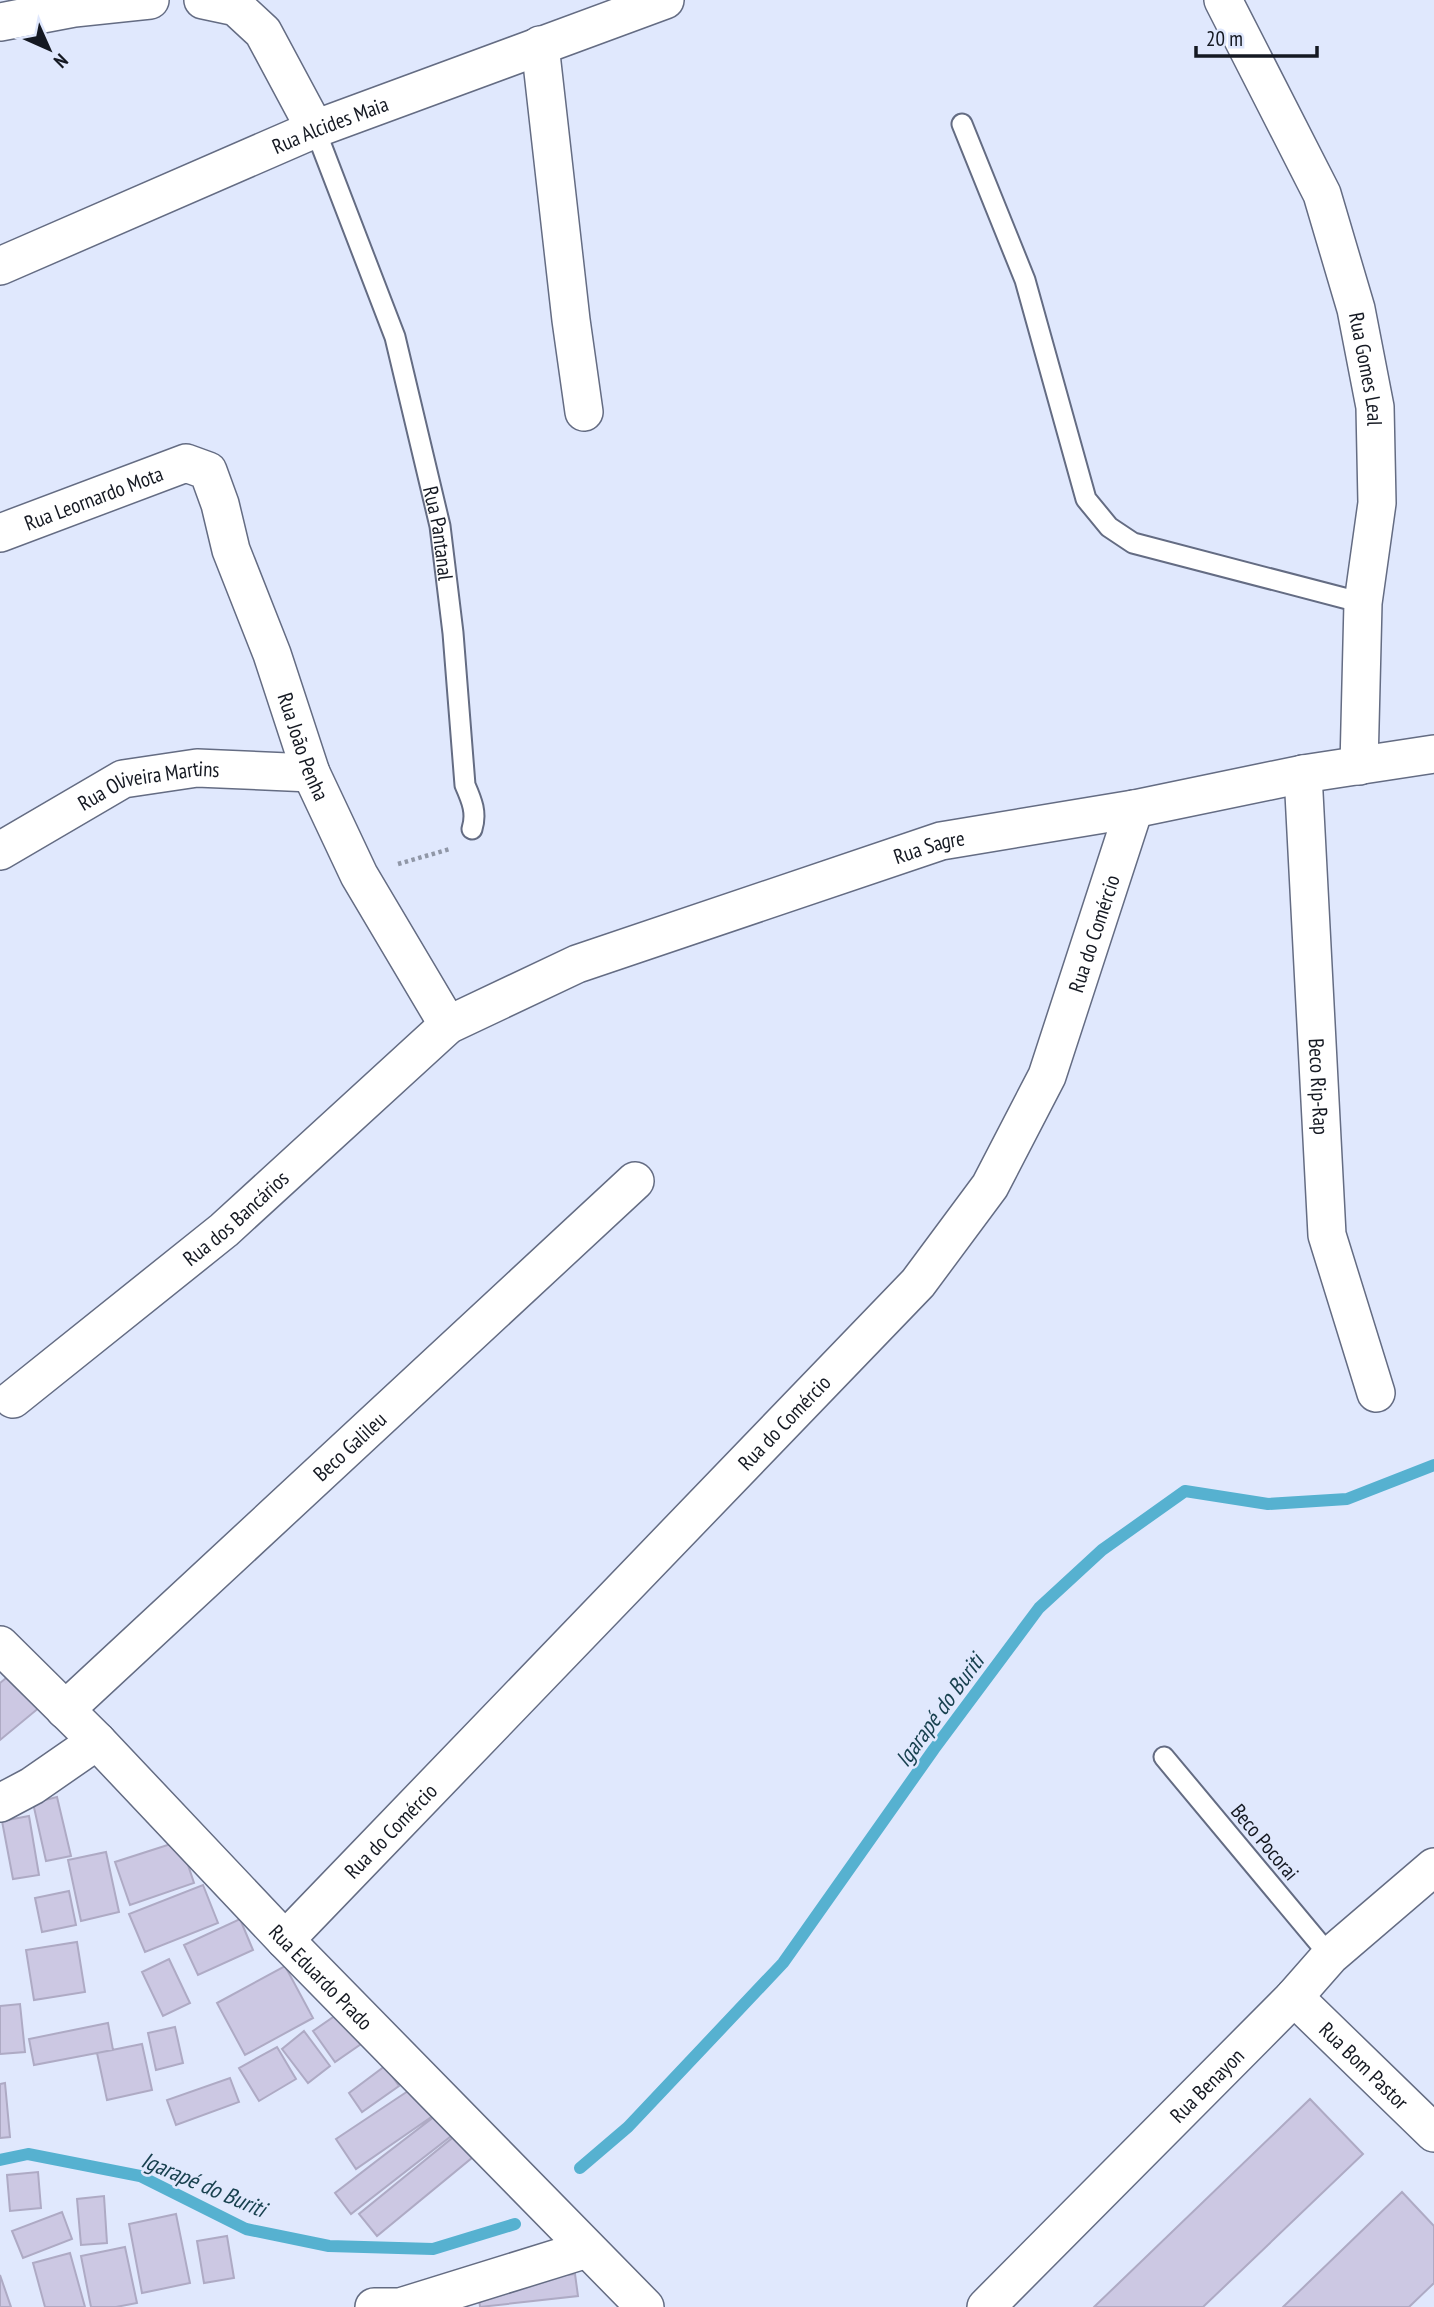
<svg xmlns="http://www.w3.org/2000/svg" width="1434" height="2307" viewBox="0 0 1434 2307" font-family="'PT Sans Narrow',sans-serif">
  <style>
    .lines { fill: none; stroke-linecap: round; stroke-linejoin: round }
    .stream { stroke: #56b1d0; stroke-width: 12 }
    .building { fill: #ccc8e3; stroke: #aeaac4; stroke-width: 2 }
    .service-casing { stroke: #646c83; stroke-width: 23 }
    .minor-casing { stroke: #646c83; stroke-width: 40 }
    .path { stroke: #9097a7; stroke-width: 4.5; stroke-dasharray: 3.5 3.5; stroke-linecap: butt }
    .service { stroke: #fff; stroke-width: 19 }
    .minor { stroke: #fff; stroke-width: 37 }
    .labels { text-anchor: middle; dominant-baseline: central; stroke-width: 5; stroke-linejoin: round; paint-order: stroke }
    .street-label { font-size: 21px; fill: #151922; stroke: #e0e8fd }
    .water-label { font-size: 23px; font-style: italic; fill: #18414f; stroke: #e0e8fd }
  </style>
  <rect width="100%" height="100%" fill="#e0e8fd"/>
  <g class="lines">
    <path class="stream" d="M0 2160 28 2154 140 2176 246 2229 329 2246 433 2249 515 2224
      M580 2168 628 2127 783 1963 934 1749 1039 1608 1102 1550 1185 1491 1268 1504 1347 1499 1434 1465"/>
  </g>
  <path class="building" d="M11 1674 40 1707 0 1740V1683Z
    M57 1797 71 1856 46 1861 33 1803Z
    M29 1816 39 1875 13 1879 2 1821Z
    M180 1841 194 1883 130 1905 115 1862Z
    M106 1852 119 1912 81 1921 68 1860Z
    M203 1885 218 1923 145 1952 129 1914Z
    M69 1891 76 1925 42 1932 35 1898Z
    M240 1919 253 1950 198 1975 184 1945Z
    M77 1942 85 1992 34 2000 26 1950Z
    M169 1959 190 2003 163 2016 142 1972Z
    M285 1966 313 2018 245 2055 217 2003Z
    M20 2004 25 2052 0 2054V2006Z
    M342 2011 364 2042 335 2062 313 2031Z
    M108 2023 113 2050 34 2065 29 2039Z
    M175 2027 183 2063 156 2070 148 2033Z
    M304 2031 330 2066 308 2083 282 2049Z
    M142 2044 152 2090 107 2100 97 2053Z
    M277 2047 296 2079 259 2101 239 2068Z
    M385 2066 399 2086 362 2112 349 2093Z
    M230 2078 239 2102 176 2125 167 2100Z
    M5 2083 10 2137 0 2138V2084Z
    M417 2085 437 2113 356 2169 336 2139Z
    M1310 2099 1363 2154 1203 2307H1094Z
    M439 2113 455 2133 351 2214 335 2193Z
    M456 2135 473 2157 377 2236 359 2214Z
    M38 2172 41 2208 10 2211 7 2175Z
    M1402 2192 1434 2226V2283L1409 2307H1283Z
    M104 2196 107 2243 81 2245 77 2199Z
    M62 2212 72 2239 23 2258 12 2231Z
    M176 2214 190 2283 142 2293 129 2224Z
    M227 2236 234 2278 204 2283 197 2241Z
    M125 2247 137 2303 116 2307H91L81 2256Z
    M70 2253 85 2307H45L33 2263Z
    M575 2274 578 2296 480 2307 478 2286Z
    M0 2275 11 2307H0Z"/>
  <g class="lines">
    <defs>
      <g id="service">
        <path d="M962 124 1025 280 1086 499 1109 527 1133 543 1363 603"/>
        <path id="s1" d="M315 129 395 337 440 526 453 633 465 785C472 801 477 813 472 829"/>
        <path d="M1164 1757 1330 1956"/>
      </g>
      <g id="minor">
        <path d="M203 0 236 7 263 32 315 129"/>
        <path id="s2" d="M1223 0 1322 194 1356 309 1375 407 1377 503 1363 603 1359 766"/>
        <path d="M0 22 74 8 150 0"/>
        <path d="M540 45 571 320 584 412"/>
        <path id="s3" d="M0 266 315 129 665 0"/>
        <path id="s4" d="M0 533 186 463 208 471 220 504 231 550 272 654 311 773 359 875 448 1025"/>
        <path id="s5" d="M1303 774 1327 1235 1376 1393"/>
        <path id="s6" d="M0 851 123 779 197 768 311 773"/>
        <path id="s7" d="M13 1399 224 1230 448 1025 577 964 941 841 1134 809 1303 774 1434 754"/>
        <path id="s8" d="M0 1645 97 1741 285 1940 645 2307"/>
        <path id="s9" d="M65 1710 635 1181"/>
        <path d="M0 1803 32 1786 97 1741"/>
        <path id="s10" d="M285 1940 918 1283 990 1186 1047 1076 1134 809"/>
        <path id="s11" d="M1294 1997 1434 2133"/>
        <path d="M374 2307H400L587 2249"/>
        <path id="s12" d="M986 2307 1294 1997 1330 1956 1434 1867"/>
      </g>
    </defs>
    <use href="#service" class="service-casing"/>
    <use href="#minor" class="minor-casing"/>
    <path class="path" d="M398 864 450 849"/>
    <use href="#service" class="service"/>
    <use href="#minor" class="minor"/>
  </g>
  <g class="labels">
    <g class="street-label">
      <text stroke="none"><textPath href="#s3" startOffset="359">Rua Alcides Maia</textPath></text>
      <text stroke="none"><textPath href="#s2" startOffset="399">Rua Gomes Leal</textPath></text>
      <text stroke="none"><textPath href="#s4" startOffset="100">Rua Leornardo Mota</textPath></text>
      <text stroke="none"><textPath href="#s1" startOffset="424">Rua Pantanal</textPath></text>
      <text stroke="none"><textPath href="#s4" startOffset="514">Rua João Penha</textPath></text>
      <text stroke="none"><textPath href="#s6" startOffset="166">Rua Oliveira Martins</textPath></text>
      <text stroke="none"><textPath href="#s7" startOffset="1088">Rua Sagre</textPath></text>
      <text stroke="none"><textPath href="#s10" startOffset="1307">Rua do Comércio</textPath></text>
      <text stroke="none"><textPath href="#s5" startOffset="313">Beco Rip-Rap</textPath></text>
      <text stroke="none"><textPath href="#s7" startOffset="287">Rua dos Bancários</textPath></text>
      <text stroke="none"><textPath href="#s10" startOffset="719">Rua do Comércio</textPath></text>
      <text stroke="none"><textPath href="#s9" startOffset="388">Beco Galileu</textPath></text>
      <text stroke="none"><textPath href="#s10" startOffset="152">Rua do Comércio</textPath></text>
      <text transform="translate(1265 1842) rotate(50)">Beco Pocorai</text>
      <text stroke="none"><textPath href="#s8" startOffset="462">Rua Eduardo Prado</textPath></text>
      <text stroke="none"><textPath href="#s11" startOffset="98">Rua Bom Pastor</textPath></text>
      <text stroke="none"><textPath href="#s12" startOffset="313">Rua Benayon</textPath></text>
    </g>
    <g class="water-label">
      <text transform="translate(939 1710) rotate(-54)">Igarapé do Buriti</text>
      <text transform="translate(204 2184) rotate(23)">Igarapé do Buriti</text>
    </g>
  </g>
  <g transform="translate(49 49) rotate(135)" stroke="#e0e8fd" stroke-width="5" paint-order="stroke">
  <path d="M0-5L12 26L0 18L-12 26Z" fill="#151922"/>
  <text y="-10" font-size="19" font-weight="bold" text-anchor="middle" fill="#151922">N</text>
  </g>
  <path d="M1196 46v10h121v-10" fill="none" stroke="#151922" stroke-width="3.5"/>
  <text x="1206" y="46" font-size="21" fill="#151922" stroke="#e0e8fd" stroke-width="5" paint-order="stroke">20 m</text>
</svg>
